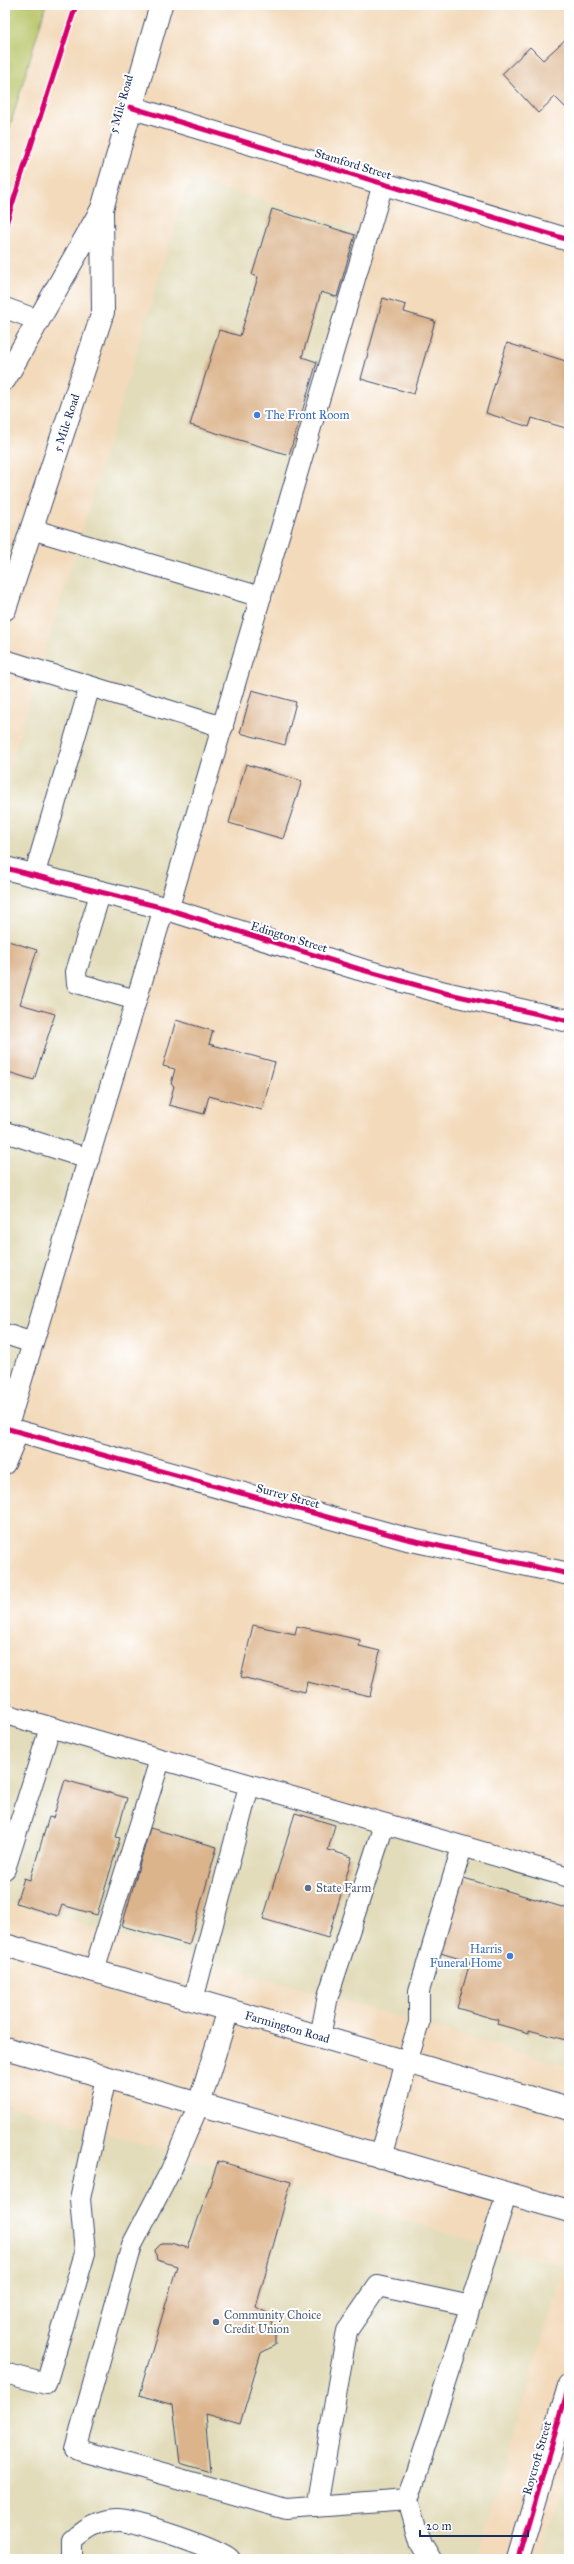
<svg xmlns="http://www.w3.org/2000/svg" width="574" height="2564" viewBox="0 0 574 2564" font-family="'IM FELL Great Primer',serif">
  <style>
    .built { fill: #e2dcba }
    .green { fill: #b8c567; stroke: #6a7a62 }
    .building { fill: #dbb48c }
    .lines { fill: none; stroke-linecap: round; stroke-linejoin: round }
    .service-casing { stroke: #3b496c; stroke-width: 22 }
    .minor-casing { stroke: #3b496c; stroke-width: 24 }
    .secondary-casing { stroke: #3b496c; stroke-width: 24 }
    .service { stroke: #fff; stroke-width: 20 }
    .minor { stroke: #fff; stroke-width: 22 }
    .secondary { stroke: #fff; stroke-width: 22 }
    .cycleway-casing { stroke: #fff; stroke-width: 8 }
    .cycleway { stroke: #d6006c; stroke-width: 5 }
    .shop-dot { fill: #3f7fe0; stroke: #fff; stroke-width: 1.5 }
    .service-dot { fill: #5c6f8a; stroke: #fff; stroke-width: 1.5 }
    .labels { text-anchor: middle; dominant-baseline: central; stroke-width: 4; stroke-linejoin: round; paint-order: stroke }
    .street-label { font-size: 12px; fill: #1b2f5e; stroke: #fff }
    .shop-label { font-size: 12px; fill: #366cbe; stroke: #fff; text-anchor: start }
    .service-label { font-size: 12px; fill: #4e5e75; stroke: #fff; text-anchor: start }
  </style>
  <rect width="100%" height="100%" fill="#fff"/>
  <filter id="ink" filterUnits="userSpaceOnUse"><feTurbulence type="fractalNoise" baseFrequency=".025" numOctaves="2"/><feDisplacementMap in="SourceGraphic" scale="8" xChannelSelector="R" yChannelSelector="G"/><feConvolveMatrix kernelMatrix="1 2 1 2 8 2 1 2 1" color-interpolation-filters="sRGB"/></filter>
  <filter id="wash" filterUnits="userSpaceOnUse"><feTurbulence type="fractalNoise" baseFrequency=".012" numOctaves="4" result="noise"/><feDisplacementMap in="SourceGraphic" scale="16" xChannelSelector="R" yChannelSelector="G"/><feGaussianBlur stdDeviation="0.9" result="paint"/><feColorMatrix in="noise" values="0 0 0 0 0 0 0 0 0 0 0 0 0 0 0 0 0 1.4 0 .05"/><feComposite in="paint" operator="in"/></filter>
  <g filter="url(#wash)">
    <rect width="100%" height="100%" fill="#f3dabb"/>
    <path class="built" d="M189 178 368 233 5 1461V783Z
      M5 1713 569 1877V2067L5 1902Z
      M5 2104 564 2267 477 2559H5Z
      M569 2457V2559H539Z"/>
    <path class="green" d="M5 5H46L5 143Z"/>
    <g id="blocks">
      <path class="building" d="M569 36V111L555 97 538 113 502 74 530 47 543 60Z
        M272 209 355 235 337 297 321 292 302 357 317 362 289 455 190 425 219 330 240 336 258 277 252 275Z
        M383 298 406 305 404 312 435 321 414 394 361 379Z
        M507 343 569 362V429L532 418 529 427 486 413Z
        M252 690 296 702 285 745 240 733Z
        M246 764 302 781 283 839 229 823Z
        M5 940 37 950 20 1004 55 1014 34 1080 5 1071Z
        M176 1020 213 1031 209 1044 275 1062 262 1110 209 1096 204 1114 169 1105 174 1086 171 1084 175 1069 163 1066Z
        M253 1625 295 1634 297 1626 360 1640 359 1646 380 1651 370 1696 307 1682 305 1692 241 1677Z
        M65 1780 127 1798 116 1837 120 1838 97 1915 62 1905 58 1916 16 1903 24 1878 30 1880 49 1817 53 1818Z
        M295 1813 335 1825 328 1850 352 1857 328 1938 263 1919Z
        M150 1828 217 1847 189 1945 122 1926Z
        M457 1876 569 1909V2041L529 2030V2033L497 2024 498 2020 457 2008 470 1962 434 1951Z
        M218 2161 291 2182 256 2307 267 2313 275 2331V2345L261 2353 240 2424 205 2414 210 2472 180 2463 173 2405 139 2395 177 2266 157 2260 155 2250 162 2243H171L188 2248Z"/>
    </g>
  </g>
  <g filter="url(#ink)">
    <use href="#blocks" fill-opacity="0" stroke="#3b496c" stroke-width="1"/>
    <g class="lines">
      <defs>
        <path id="service" d="M5 308 38 320
          M31 529 261 597
          M5 660 223 727
          M34 876 90 686
          M101 891 76 972 77 983 136 1000
          M168 910 383 184
          M5 1132 89 1159
          M5 1334 33 1343
          M7 1429 164 908
          M5 1464 18 1433
          M5 1714 569 1877
          M5 1869 50 1728
          M94 1971 160 1760
          M193 2000 249 1786
          M320 2037 328 1996 384 1825
          M407 2062 419 2023V1991L462 1847
          M199 2104 171 2170 132 2245 75 2449 286 2509 408 2500 421 2544 430 2559
          M5 2373 46 2384 85 2253 80 2199 106 2077
          M408 2500 507 2193
          M317 2507 347 2331 378 2286 471 2306
          M73 2559V2540C87 2528 97 2521 117 2520 132 2519 219 2548 230 2559"/>
        <path id="minor" d="M130 107 569 240
          M5 868 164 908 359 969 445 993 569 1021
          M5 1428 407 1539 569 1574
          M518 2559 569 2386"/>
        <g id="secondary">
          <path d="M5 379 102 209 161 5"/>
          <path id="s1" d="M5 609 103 312 102 209"/>
          <path id="s2" d="M5 1945 569 2109"/>
          <path d="M5 2048 569 2211"/>
          <path d="M199 2104 228 2010"/>
          <path d="M380 2157 407 2062"/>
        </g>
      </defs>
      <use href="#service" class="service-casing"/>
      <use href="#minor" class="minor-casing"/>
      <use href="#secondary" class="secondary-casing"/>
      <use href="#service" class="service"/>
      <use href="#minor" class="minor"/>
      <use href="#secondary" class="secondary"/>
      <defs>
        <path id="cycleway" d="M130 107 569 240
          M5 227 76 5
          M5 868 164 908 359 969 445 993 569 1021
          M5 1428 407 1539 569 1574
          M518 2559 569 2386"/>
      </defs>
      <use href="#cycleway" class="cycleway-casing"/>
      <use href="#cycleway" class="cycleway"/>
    </g>
  </g>
  <g class="shop-dot">
    <circle cx="257" cy="415" r="4"/>
    <circle cx="510" cy="1956" r="4"/>
  </g>
  <g class="service-dot">
    <circle cx="308" cy="1888" r="4"/>
    <circle cx="216" cy="2322" r="4"/>
  </g>
  <g class="labels">
    <g class="street-label">
      <text transform="translate(121 104) rotate(-74)">5 Mile Road</text>
      <text transform="translate(353 164) rotate(17)">Stamford Street</text>
      <text stroke="none"><textPath href="#s1" startOffset="196">5 Mile Road</textPath></text>
      <text transform="translate(289 937) rotate(17)">Edington Street</text>
      <text transform="translate(288 1496) rotate(15)">Surrey Street</text>
      <text stroke="none"><textPath href="#s2" startOffset="294">Farmington Road</textPath></text>
      <text transform="translate(537 2458) rotate(-74)">Roycroft Street</text>
    </g>
    <g class="shop-label">
      <text x="265" y="415">The Front Room</text>
      <text x="502" y="1949" text-anchor="end">Harris<tspan x="502" dy="14">Funeral Home</tspan></text>
    </g>
    <g class="service-label">
      <text x="316" y="1888">State Farm</text>
      <text x="224" y="2315">Community Choice<tspan x="224" dy="14">Credit Union</tspan></text>
    </g>
  </g>
  <rect width="574" height="2564" fill="none" stroke="#fff" stroke-width="20"/>
  <path d="M420 2530v6h108v-6" fill="none" stroke="#1b2f5e" stroke-width="2"/>
  <text x="426" y="2530" font-size="12" fill="#1b2f5e" stroke="#ffffff" stroke-width="3" paint-order="stroke">20 m</text>
</svg>
